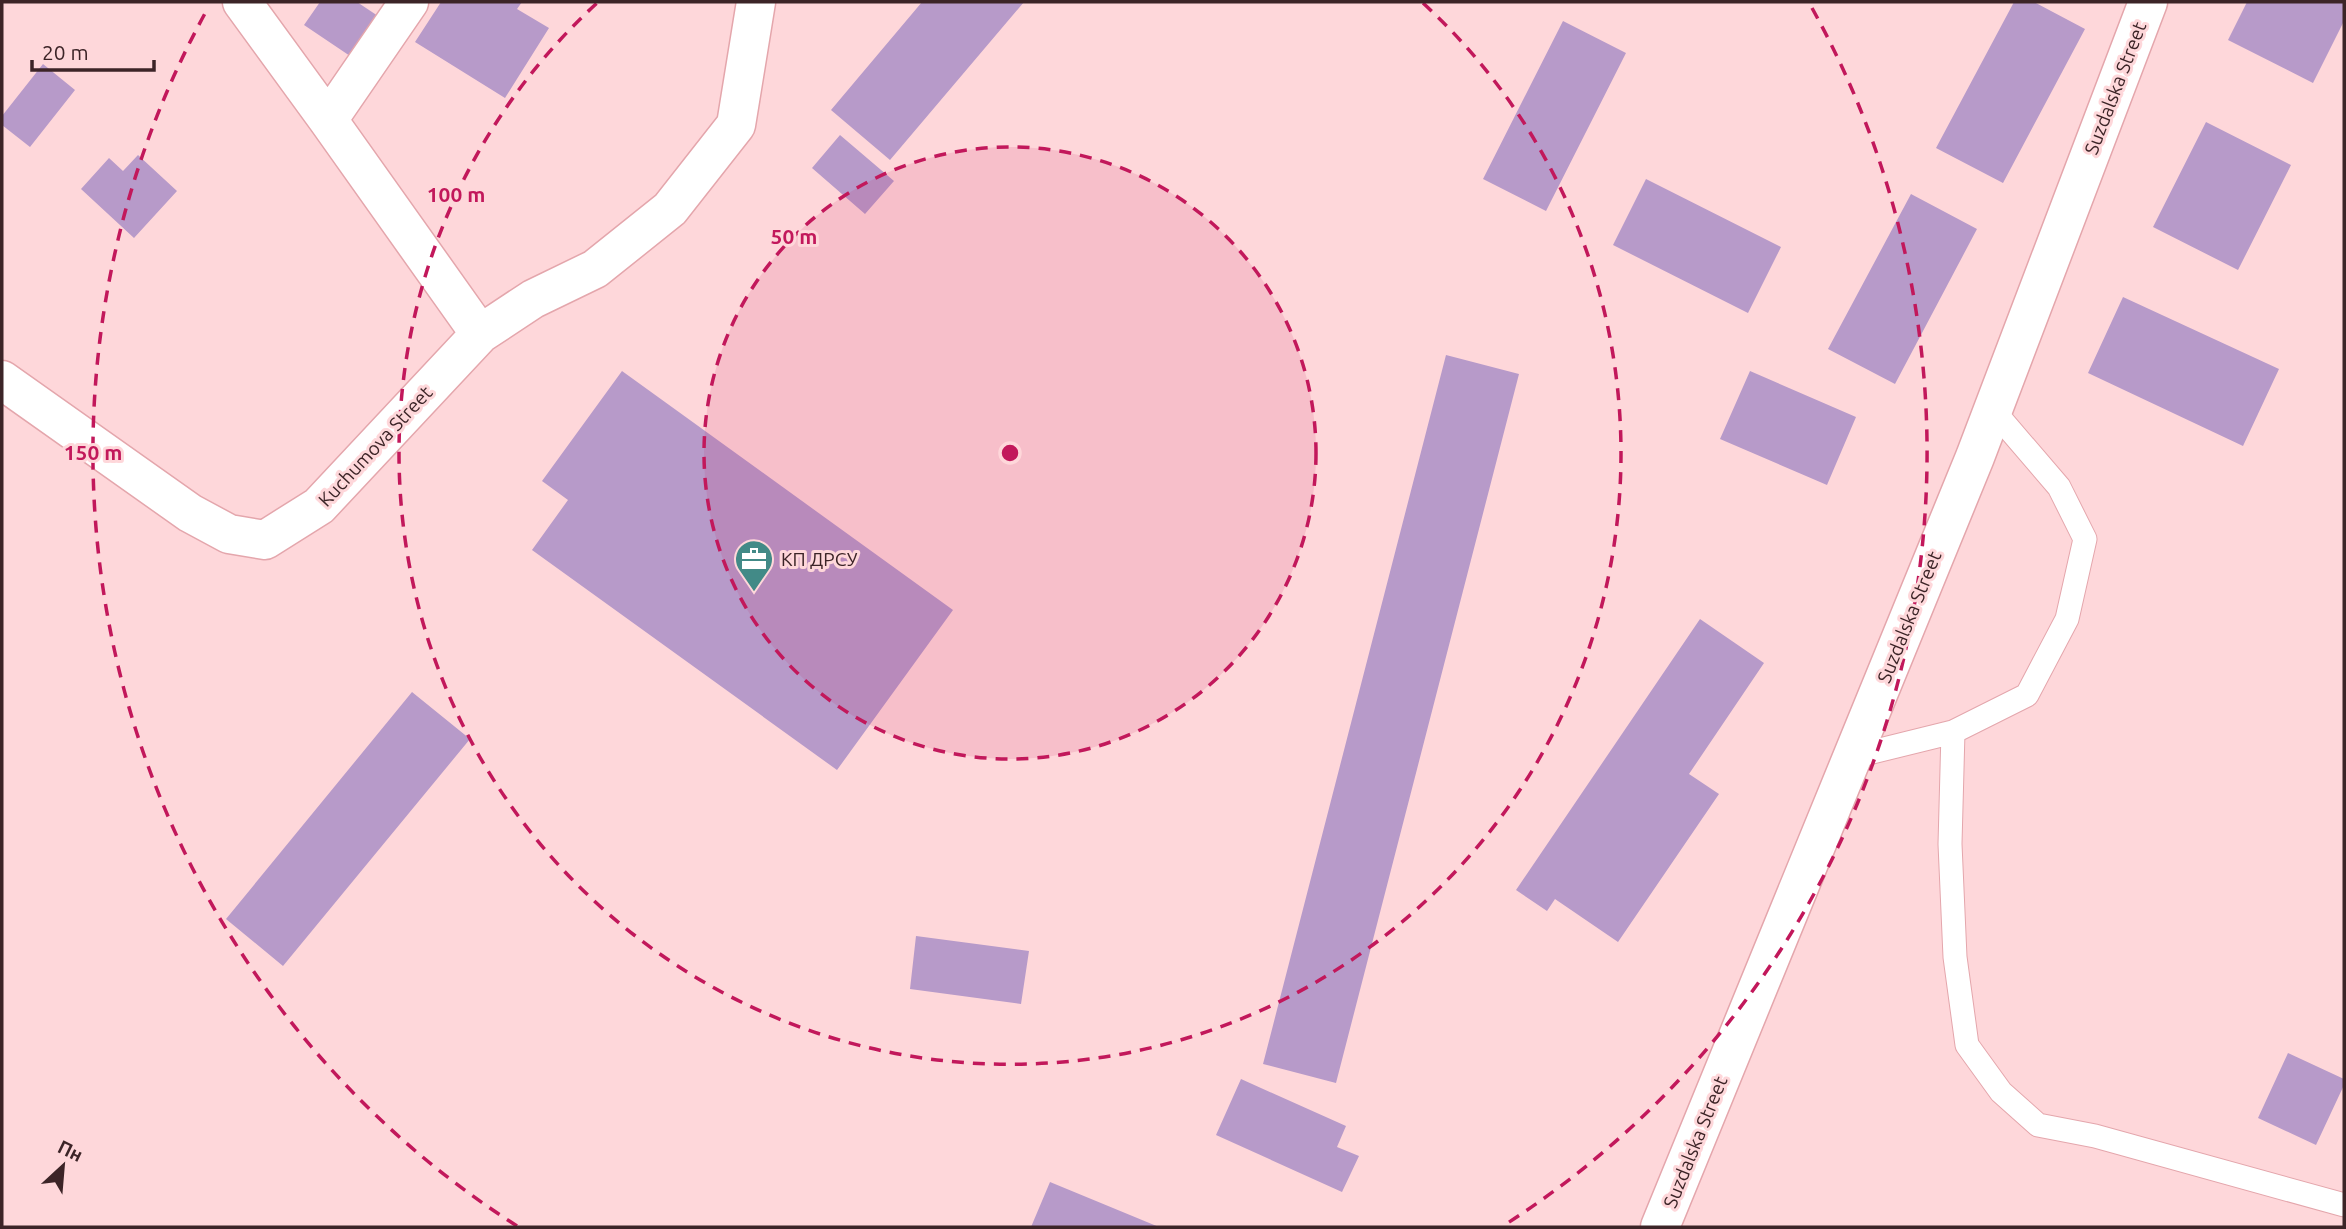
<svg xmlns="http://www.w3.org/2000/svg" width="2346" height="1229" viewBox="0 0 2346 1229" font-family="Ubuntu,sans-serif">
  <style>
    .building { fill: #b79ac9 }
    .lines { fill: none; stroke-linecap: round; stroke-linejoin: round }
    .lane-casing { stroke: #e4a6ac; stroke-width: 25 }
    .street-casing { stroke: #e4a6ac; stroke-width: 41 }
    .lane { stroke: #fff; stroke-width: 23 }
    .street { stroke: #fff; stroke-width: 38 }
    .ring { fill: none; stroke: #c2185b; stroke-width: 3.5; stroke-dasharray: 12 9 }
    .labels { text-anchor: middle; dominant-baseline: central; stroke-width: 6; stroke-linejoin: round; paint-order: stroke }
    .street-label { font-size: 19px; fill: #3c2427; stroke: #fed7da }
    .poi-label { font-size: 19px; fill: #3c2427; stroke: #fed7da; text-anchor: start }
    .centre { fill: #c2185b; stroke: #fed7da; stroke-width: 3.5 }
    .ring-label { font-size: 21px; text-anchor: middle; font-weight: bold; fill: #c2185b; stroke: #fed7da; stroke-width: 6; stroke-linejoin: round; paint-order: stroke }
  </style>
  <rect width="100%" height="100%" fill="#fed7da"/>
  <path class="building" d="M320 2H357L384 20 356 60 304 25Z
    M441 2H522L517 9 549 28 505 98 415 42Z
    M922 2H1024L890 160 831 110Z
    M2014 2H2034L2085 29 2003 183 1936 148Z
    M2247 2H2344V21L2313 83 2228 40Z
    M1563 21 1626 53 1546 211 1483 179Z
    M43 64 75 90 30 147 2 125V116Z
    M2206 122 2291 165 2238 270 2153 227Z
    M840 135 894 181 865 214 812 168Z
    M138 155 177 191 134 238 81 189 109 158 123 171Z
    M1646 179 1781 247 1748 313 1613 245Z
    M1911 194 1977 229 1895 384 1828 349Z
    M2123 297 2279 369 2243 446 2088 373Z
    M1446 355 1519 374 1336 1083 1263 1064Z
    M622 371 953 610 837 770 532 550 568 500 542 481Z
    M1750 371 1856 417 1827 485 1720 439Z
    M1700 619 1764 663 1689 774 1719 794 1618 942 1555 899 1547 911 1516 890Z
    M412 692 470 739 283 966 226 919Z
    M916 936 1029 951 1021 1004 910 989Z
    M2288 1053 2344 1079V1085L2316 1145 2258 1118Z
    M1241 1079 1346 1126 1337 1147 1359 1156 1342 1192 1216 1135Z
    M1050 1182 1159 1227H1031Z"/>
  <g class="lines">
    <defs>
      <path id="lane" d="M1953 732 1950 844 1955 957 1967 1045 2001 1092 2038 1125 2095 1136 2344 1205
        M1852 757 1953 732 2027 695 2067 619 2085 539 2059 487 1993 410"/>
      <path id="street" d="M328 120 409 2
        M480 334 533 299 595 269 670 209 736 125 756 2
        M2 380 190 513 229 534 265 540 319 506 480 334 328 120 242 2
        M1660 1227 1975 457 2148 2"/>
    </defs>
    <use href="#lane" class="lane-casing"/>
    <use href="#street" class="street-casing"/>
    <use href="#lane" class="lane"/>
    <use href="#street" class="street"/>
  </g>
  <circle cx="1010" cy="453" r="306" fill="#c2185b" fill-opacity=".12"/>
  <g class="ring">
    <circle cx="1010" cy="453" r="306"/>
    <path d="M1423 3A611 611 0 1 1 597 3"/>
    <path d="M517 1226A917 917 0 0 1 208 8M1812 8A917 917 0 0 1 1503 1226"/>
  </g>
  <defs>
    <symbol id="office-pin" viewBox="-11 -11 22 30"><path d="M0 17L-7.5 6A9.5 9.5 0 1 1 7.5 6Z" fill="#428a87" stroke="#fed7da"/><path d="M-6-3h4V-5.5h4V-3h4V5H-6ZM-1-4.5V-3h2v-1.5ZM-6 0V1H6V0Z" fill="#fff"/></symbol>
  </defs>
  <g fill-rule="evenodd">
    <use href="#office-pin" x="732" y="537" width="44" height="60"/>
  </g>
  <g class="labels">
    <g class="street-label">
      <text transform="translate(2115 88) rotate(-69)">Suzdalska Street</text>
      <text transform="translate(375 446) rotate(-47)">Kuchumova Street</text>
      <text transform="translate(1909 617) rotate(-68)">Suzdalska Street</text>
      <text transform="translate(1695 1142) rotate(-68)">Suzdalska Street</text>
    </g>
    <g class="poi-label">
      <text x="781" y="559">КП ДРСУ</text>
    </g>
  </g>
  <circle cx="1010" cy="453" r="10" class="centre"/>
  <g class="ring-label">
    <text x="456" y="202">100 m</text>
    <text x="794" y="244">50 m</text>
    <text x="93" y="460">150 m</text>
  </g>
  <rect width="2346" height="1229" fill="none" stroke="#3c2427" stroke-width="7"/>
  <g transform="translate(63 1166) rotate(26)" stroke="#fed7da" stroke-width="5" paint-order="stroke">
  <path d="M0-5L12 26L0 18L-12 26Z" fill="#3c2427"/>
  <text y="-10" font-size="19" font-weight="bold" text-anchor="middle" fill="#3c2427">Пн</text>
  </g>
  <path d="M32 60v10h122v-10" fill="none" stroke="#3c2427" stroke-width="3.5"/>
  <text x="42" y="60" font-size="21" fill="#3c2427" stroke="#fed7da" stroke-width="5" paint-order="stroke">20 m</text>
</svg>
